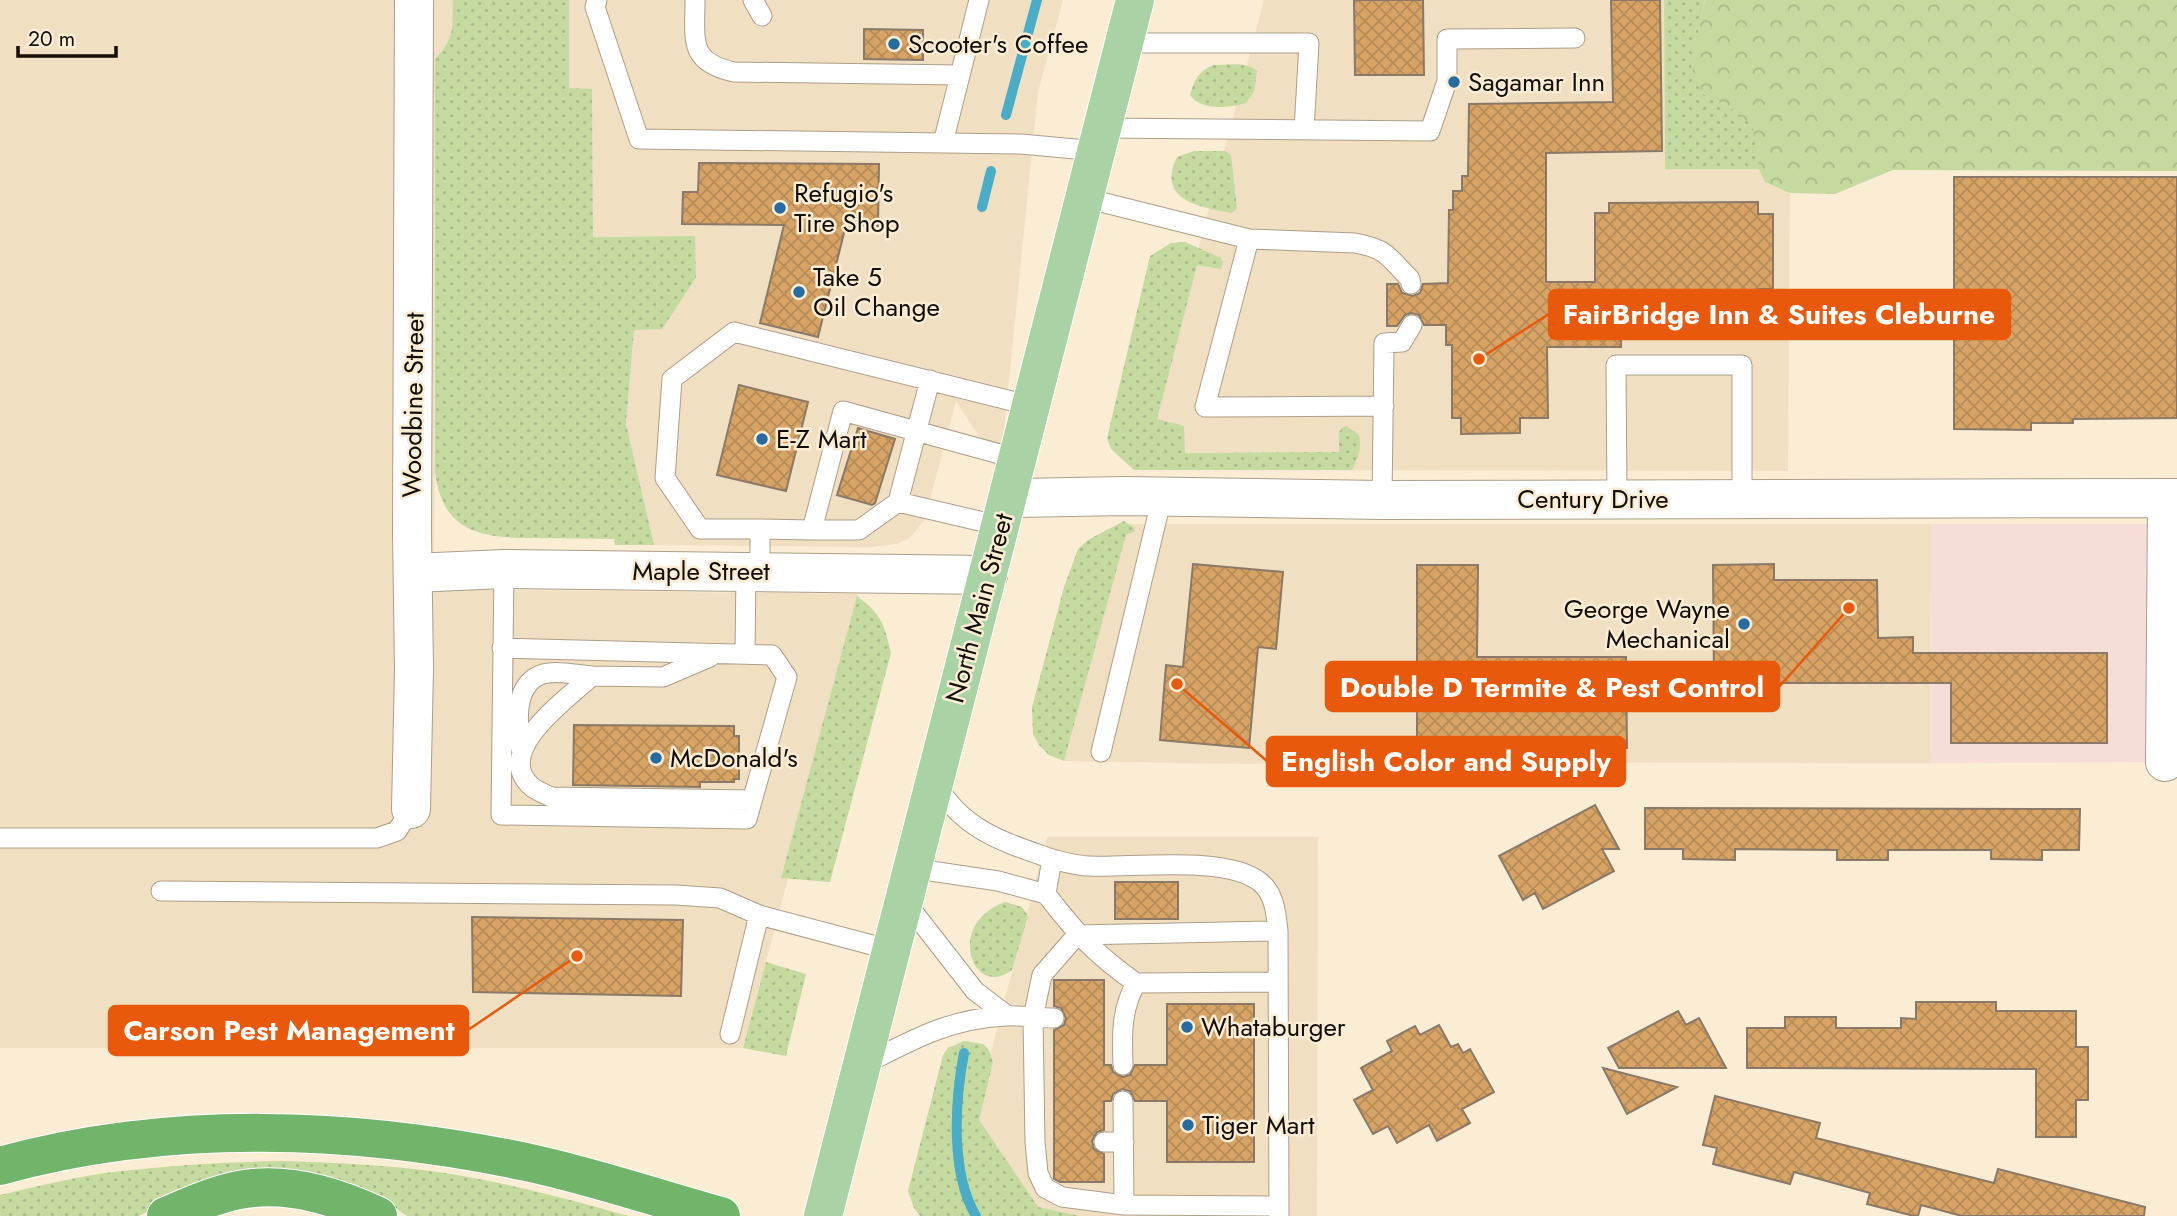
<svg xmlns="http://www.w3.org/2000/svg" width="2177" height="1216" viewBox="0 0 2177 1216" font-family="Jost,sans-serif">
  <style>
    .built { fill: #f1dfc1 }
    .industrial { fill: #f7ddd7 }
    .grass { fill: url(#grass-dots) }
    .forest { fill: url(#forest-crowns) }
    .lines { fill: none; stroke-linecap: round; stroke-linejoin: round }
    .stream { stroke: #49adc8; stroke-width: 10 }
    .building { fill: url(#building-cross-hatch); stroke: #8a7966; stroke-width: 2 }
    .lane-casing { stroke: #ac9e89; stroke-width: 21 }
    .street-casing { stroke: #ac9e89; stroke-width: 40 }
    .primary-casing { stroke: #fff; stroke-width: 40 }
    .highway-casing { stroke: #fff; stroke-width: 40 }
    .lane { stroke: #fff; stroke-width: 19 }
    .street { stroke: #fff; stroke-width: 38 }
    .primary { stroke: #a9d3a5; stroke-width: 38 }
    .highway { stroke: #70b569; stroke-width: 38 }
    .poi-dot { fill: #276ca1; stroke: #fbecd4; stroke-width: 2.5 }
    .labels { text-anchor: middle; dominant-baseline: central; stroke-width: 5; stroke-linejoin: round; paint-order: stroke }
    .poi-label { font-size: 26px; fill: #130e07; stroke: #fbecd4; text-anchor: start }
    .street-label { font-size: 26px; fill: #130e07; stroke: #fbecd4 }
    .leader { fill: none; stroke: #e8590c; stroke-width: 2.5 }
    .callout-dot { fill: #e8590c; stroke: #fbecd4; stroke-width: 2.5 }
    .callout { fill: #e8590c; stroke: #e8590c; stroke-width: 2.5 }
    .callout-label { font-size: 28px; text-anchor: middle; font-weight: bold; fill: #fff }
  </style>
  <defs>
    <pattern id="grass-dots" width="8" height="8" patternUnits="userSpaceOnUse" patternTransform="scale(1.75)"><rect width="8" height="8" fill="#c4da9e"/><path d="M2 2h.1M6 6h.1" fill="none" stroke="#a8ba87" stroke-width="1.8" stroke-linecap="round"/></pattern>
    <pattern id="forest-crowns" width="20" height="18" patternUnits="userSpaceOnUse" patternTransform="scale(1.75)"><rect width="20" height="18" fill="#c4da9e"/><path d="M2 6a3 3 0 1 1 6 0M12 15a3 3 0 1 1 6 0" fill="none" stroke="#a8ba87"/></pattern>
    <pattern id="building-cross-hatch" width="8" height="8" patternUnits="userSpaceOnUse" patternTransform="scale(1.75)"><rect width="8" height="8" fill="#d7a466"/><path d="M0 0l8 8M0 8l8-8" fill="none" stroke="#b88c57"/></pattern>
  </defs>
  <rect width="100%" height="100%" fill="#fbecd4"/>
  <path class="built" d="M0 0H453V30L449 44 435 59V472L433 589 858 594 781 878 788 879 743 1048H0Z
    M569 0H1063L1038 92 1000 469 956 401 925 519 911 537 897 544 871 547 654 545 626 424 634 330 662 328 696 279 695 236 593 237 592 90 569 89Z
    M1264 0H1664L1665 169H1790L1788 471 1140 470Z
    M1128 524H1931L1930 763 1325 762 1248 764 1064 761Z
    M1047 837H1318L1317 1216H1034L1001 1182 976 1110Z"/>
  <path class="industrial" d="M1931 524H2177V762L1930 763Z"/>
  <path class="grass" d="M453 0H569V88L592 89 593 237 695 236 696 278 662 329 634 330 626 424 654 545H615L614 539C589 539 564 538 539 538 486 538 443 536 435 472V59C456 37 452 28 453 0Z
    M1664 0H1705L1701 18 1703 94 1733 109 1753 125 1759 169H1665Z
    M1213 65C1227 65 1247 61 1257 71L1254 92 1246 103C1229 108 1201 111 1190 95 1194 80 1199 71 1213 65Z
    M1194 151H1225L1231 155 1237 209 1231 213C1199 207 1156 200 1177 157Z
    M1185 242 1221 258 1223 263 1221 269 1197 265 1157 419 1184 426 1185 453 1339 452V432L1343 427 1347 426 1359 435C1362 449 1358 458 1352 470H1134L1111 449 1107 438 1150 256 1171 243Z
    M1124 521 1133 527 1135 531 1126 535 1064 761 1049 755 1039 745 1033 734 1032 707 1064 587 1078 549 1088 540Z
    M857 596C882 615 884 624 891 653L830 882 781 878Z
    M1005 902 1022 907 1028 916 1012 970C973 1000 944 924 1005 902Z
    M766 962 806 974 786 1056 743 1048Z
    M964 1041 983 1044 989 1050 993 1062 979 1120 1038 1207 1080 1216H920L914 1208 908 1191 943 1055 948 1048Z
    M284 1161C337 1163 392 1165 445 1173 507 1183 568 1199 628 1216H407L391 1205 183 1192 139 1216H0V1195C40 1186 81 1175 122 1171 175 1165 230 1162 284 1161Z"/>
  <path class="forest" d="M1705 0H2177V171L1893 170 1835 194 1790 193 1765 182 1759 169 1752 125 1733 109 1703 94 1691 66Z"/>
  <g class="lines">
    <path class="stream" d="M1006 115 1037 0
      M982 207 991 171
      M964 1053C955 1100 950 1173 976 1216"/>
  </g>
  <path class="building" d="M1354 0H1423L1424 75H1355Z
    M1611 0H1660L1662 151 1546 153V282H1595V213H1609V203L1758 202V214H1773V289H1758V310H1621V347H1547L1548 418H1520V433L1461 434V418H1452V345H1446V325H1424L1419 315 1411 313 1405 315 1397 326H1387V284H1398L1402 293 1413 296 1420 293 1423 284 1448 283 1449 210H1453V191H1462V176H1468L1469 104 1613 102Z
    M864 29 923 30V60L864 59Z
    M699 163 879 164 878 226 846 225 818 337 760 323 784 225 682 224 683 192H698Z
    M1954 177H2177V418L2073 419V423H2031V430L1954 429Z
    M739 385 808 402 786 491 717 475Z
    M858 428 895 439 875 503 872 505 837 495Z
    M1193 564 1283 572 1276 649 1258 647 1249 748 1160 740 1166 665 1183 667Z
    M1774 564V580H1877L1878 638 1913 637V653H2107V743H1951V683H1714L1713 565Z
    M1417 565H1478L1477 657H1626L1627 748H1417Z
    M574 725 734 726V736H739V779H734V782H700V787L573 785Z
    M1595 805 1619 849H1602L1614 871 1543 909 1535 893 1523 900 1499 856Z
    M1645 808 2080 809 2079 850H2042V860L1991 859V850H1888V860H1837V850L1735 849V860L1683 859V849H1645Z
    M1115 882H1178V919H1115Z
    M472 917 683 920 681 996 473 992Z
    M1054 980H1104V1065H1111L1113 1072 1123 1077 1130 1075 1135 1065H1167V1004H1254V1162H1167V1101H1135L1130 1091 1122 1089 1113 1094 1111 1101H1104V1130L1097 1132 1092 1141 1094 1149 1104 1154V1182H1060L1054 1179V1030L1064 1025 1066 1018 1061 1008 1054 1006Z
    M1916 1002H1996V1011H2076V1047H2088V1100H2076V1137H2036V1069L1747 1068V1028H1785V1017H1836V1028H1901V1018L1916 1019Z
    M1678 1011 1686 1025 1699 1018 1726 1068H1619L1608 1048Z
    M1439 1025 1451 1047 1458 1044 1463 1053 1470 1049 1494 1092 1462 1109 1470 1123 1437 1141 1429 1125 1397 1143 1388 1126 1373 1134 1354 1100 1373 1090 1361 1068 1392 1051 1387 1041 1415 1026 1420 1035Z
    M1603 1068 1677 1087 1627 1114Z
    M1715 1096 1820 1123 1816 1138 1994 1183 1998 1169 2145 1207 2144 1216H1962L1921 1205 1918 1216H1914L1867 1204 1870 1193 1794 1172 1790 1184 1713 1164 1717 1148 1703 1145Z"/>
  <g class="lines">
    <defs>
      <path id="lane" d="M597 0 595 7 639 139 1021 144 1097 151
        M695 0C695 40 688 62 734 72L960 75
        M753 0 762 16
        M1125 43H1309L1304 130
        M1103 128 1430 131 1447 81V39L1575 38
        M943 143 979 0
        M1085 198 1249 239 1355 243C1388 249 1388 257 1410 279L1411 284
        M1249 239 1205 407 1384 406
        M1617 499 1616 365H1742V499
        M1382 500 1384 343 1402 342 1412 325
        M898 502 930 380
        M760 529H700L665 478 672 379 734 332 1032 406
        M812 530H859L898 502 1001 526
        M760 571V529L812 530 843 411 1018 459
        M502 648 772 655 787 677 747 819 501 815 504 569
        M745 654 746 571
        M710 657 663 677 592 676C568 698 491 752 532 787 537 791 545 794 551 797L752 800
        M521 749C518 727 513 691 536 677 550 668 576 675 592 676
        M1101 752 1162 497
        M936 784C964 831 1004 842 1052 859
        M0 838H377L397 831 411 809
        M911 868 998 881 1046 894
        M161 891 676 895 720 898 759 915
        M904 900 975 991 1008 1016
        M1136 983 1278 982
        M730 1034 759 915 891 950
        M863 1065C912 1040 948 1019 1005 1016 1021 1015 1038 1018 1054 1018
        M1123 1065C1122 1034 1121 1010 1136 983 1095 954 1076 933 1046 894L1052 859C1064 862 1077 866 1089 866 1132 868 1227 855 1260 882 1275 894 1276 914 1278 931L1279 1216
        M1123 1101 1124 1205 1279 1206
        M1104 1142H1124
        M1124 1205 1062 1197 1045 1188 1038 1173 1035 1142 1033 1018 1042 975 1077 935 1278 931"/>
      <path id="street" d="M1009 498 1125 496 1382 500 2177 498
        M413 573 504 569 988 575
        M2165 762 2167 498
        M411 809 414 669 412 532 414 0"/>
      <path id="primary" d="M823 1216 1135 0"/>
      <path id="highway" d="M0 1166C171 1119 354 1126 526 1162 592 1176 656 1198 721 1216
        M166 1216C192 1205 225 1190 253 1188 297 1184 339 1198 378 1216"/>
    </defs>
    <use href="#lane" class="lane-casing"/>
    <use href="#street" class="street-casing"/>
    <use href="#primary" class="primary-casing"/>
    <use href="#highway" class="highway-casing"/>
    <use href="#lane" class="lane"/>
    <use href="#street" class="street"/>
    <use href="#primary" class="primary"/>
    <use href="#highway" class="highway"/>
  </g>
  <g class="poi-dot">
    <circle cx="894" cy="44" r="7"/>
    <circle cx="1454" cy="82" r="7"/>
    <circle cx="780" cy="208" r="7"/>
    <circle cx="799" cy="292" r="7"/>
    <circle cx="762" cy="439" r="7"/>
    <circle cx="1744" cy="624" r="7"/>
    <circle cx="656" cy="758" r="7"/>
    <circle cx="1187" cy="1027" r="7"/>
    <circle cx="1188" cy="1125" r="7"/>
  </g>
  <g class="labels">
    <g class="poi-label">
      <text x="908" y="44">Scooter's Coffee</text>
      <text x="1468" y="82">Sagamar Inn</text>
      <text x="794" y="193">Refugio's<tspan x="794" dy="30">Tire Shop</tspan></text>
      <text x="813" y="277">Take 5<tspan x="813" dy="30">Oil Change</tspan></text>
      <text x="776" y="439">E-Z Mart</text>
      <text x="1730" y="609" text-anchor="end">George Wayne<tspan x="1730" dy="30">Mechanical</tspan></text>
      <text x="670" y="758">McDonald's</text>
      <text x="1201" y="1027">Whataburger</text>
      <text x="1202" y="1125">Tiger Mart</text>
    </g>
    <g class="street-label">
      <text transform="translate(413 405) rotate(-89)">Woodbine Street</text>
      <text x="1593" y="499">Century Drive</text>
      <text x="701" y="571">Maple Street</text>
      <text transform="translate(979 608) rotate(-75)">North Main Street</text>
    </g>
  </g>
  <path class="leader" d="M1479 359L1549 314M1849 608L1779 687M1177 684L1267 761M577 956L468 1030"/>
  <g class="callout-dot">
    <circle cx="1479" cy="359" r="7"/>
    <circle cx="1849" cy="608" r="7"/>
    <circle cx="1177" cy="684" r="7"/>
    <circle cx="577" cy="956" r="7"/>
  </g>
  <g class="callout">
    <rect x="1549" y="290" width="461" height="49" rx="7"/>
    <rect x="1326" y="662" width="453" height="49" rx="7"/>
    <rect x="1267" y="737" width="358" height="49" rx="7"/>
    <rect x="109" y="1006" width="359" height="49" rx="7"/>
  </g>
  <g class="callout-label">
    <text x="1779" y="324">FairBridge Inn &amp; Suites Cleburne</text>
    <text x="1552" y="697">Double D Termite &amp; Pest Control</text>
    <text x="1446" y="771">English Color and Supply</text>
    <text x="289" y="1040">Carson Pest Management</text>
  </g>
  <path d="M18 46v10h98v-10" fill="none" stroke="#130e07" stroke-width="3.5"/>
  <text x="28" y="46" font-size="21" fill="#130e07" stroke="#fbecd4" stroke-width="5" paint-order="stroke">20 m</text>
</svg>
